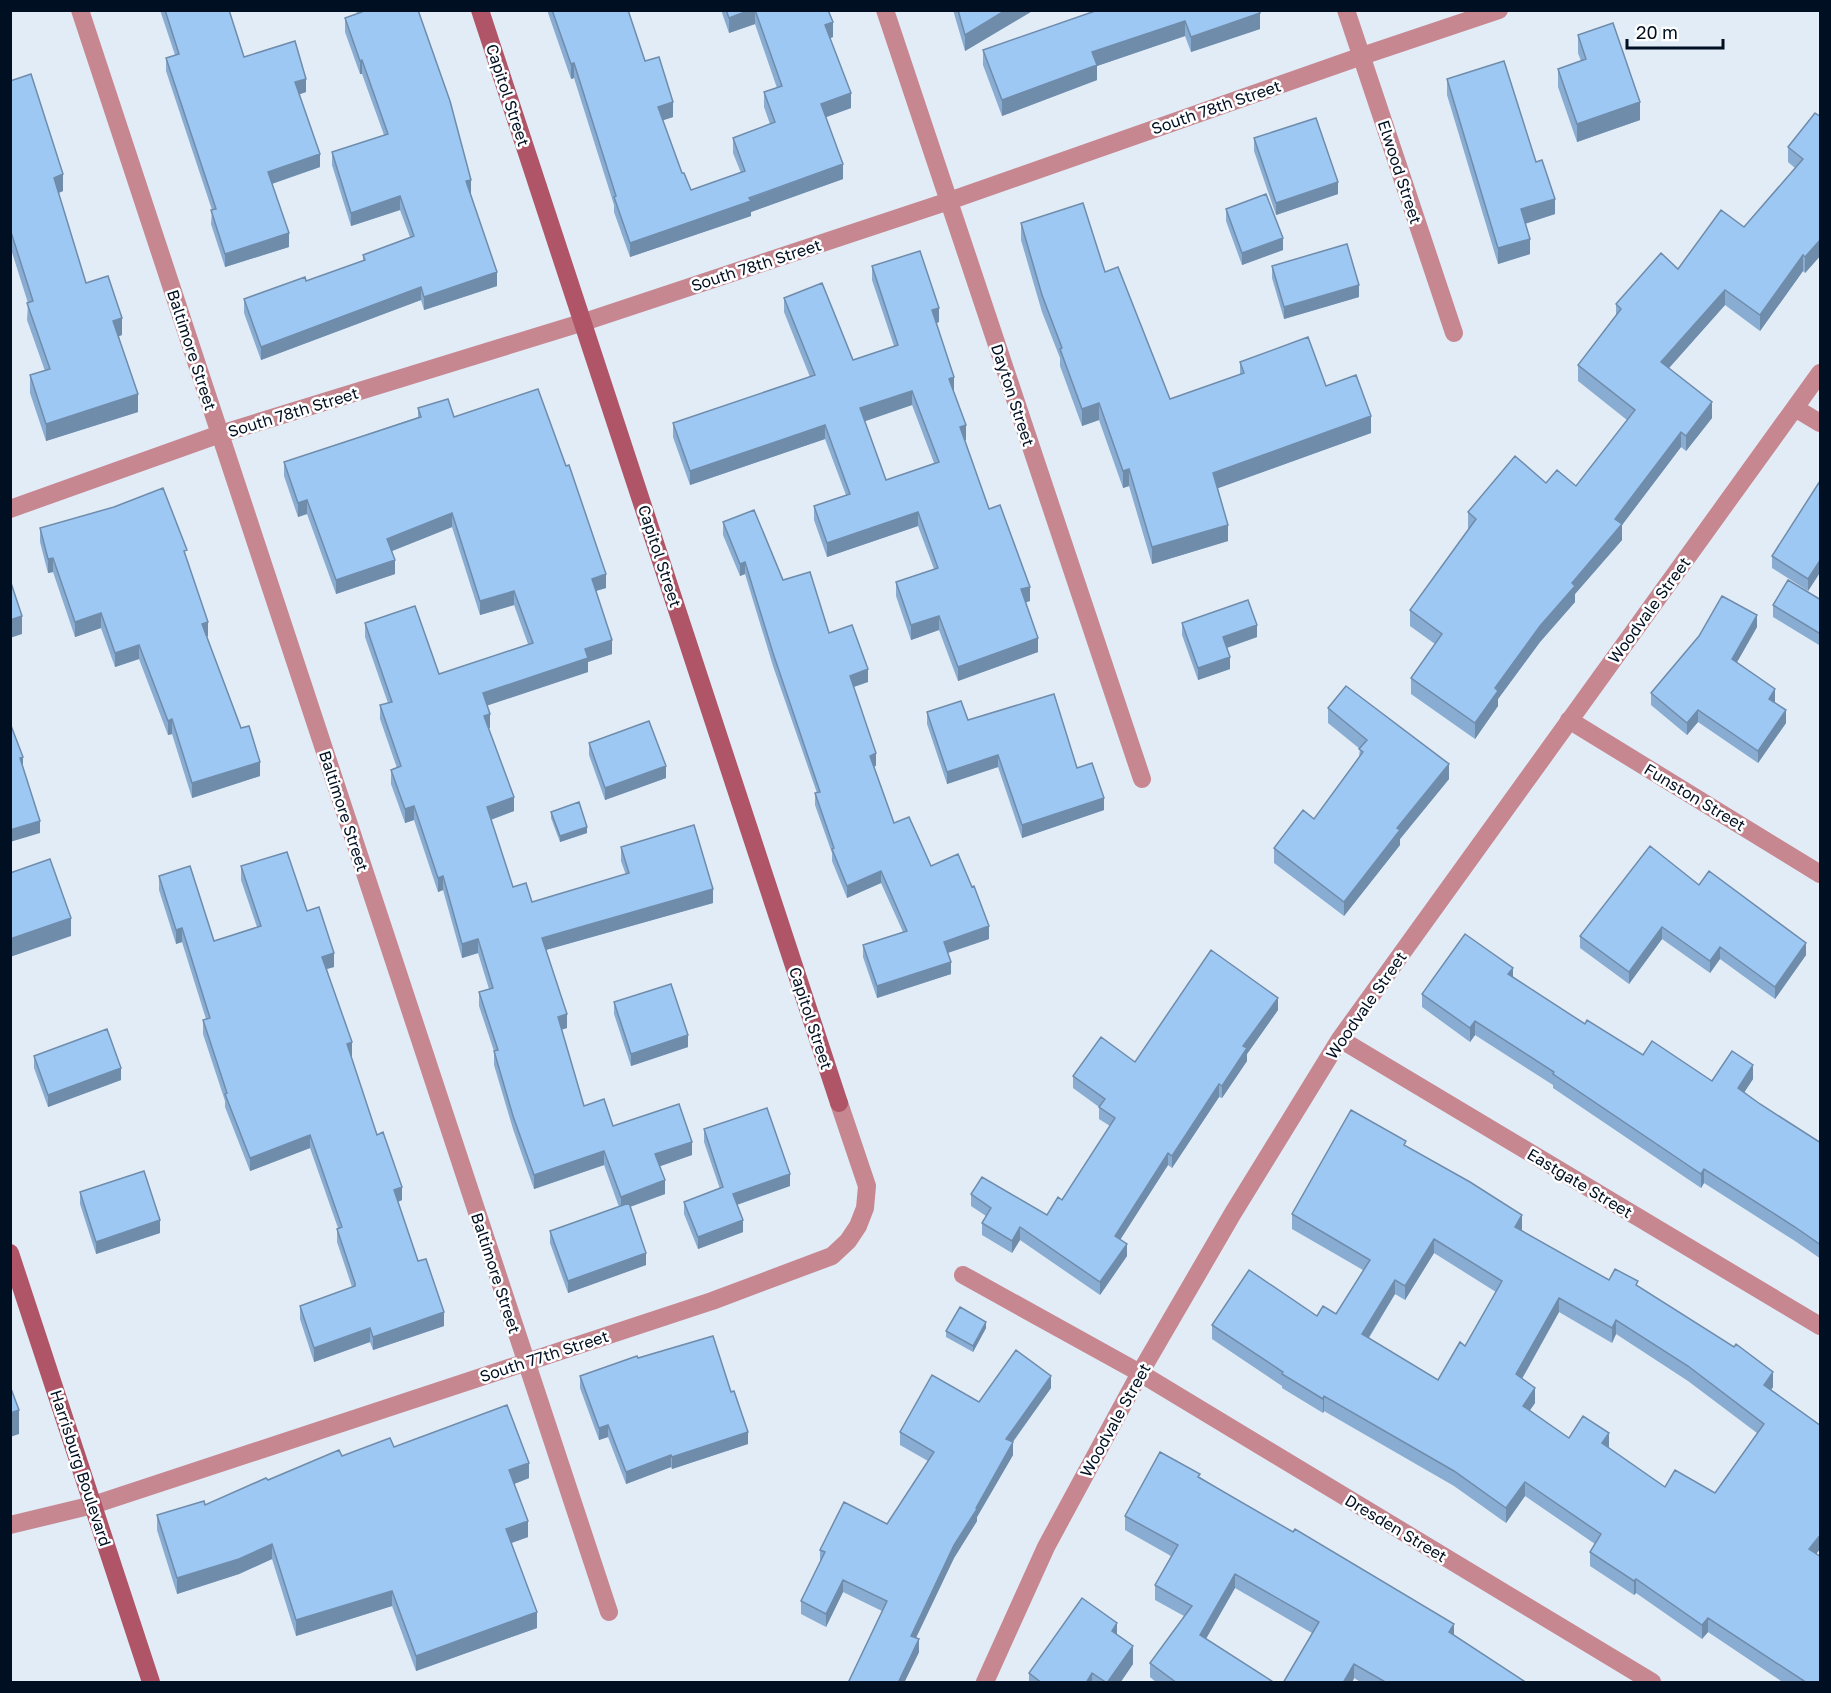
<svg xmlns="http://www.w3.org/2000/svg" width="1831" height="1693" viewBox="0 0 1831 1693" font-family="'Golos Text',sans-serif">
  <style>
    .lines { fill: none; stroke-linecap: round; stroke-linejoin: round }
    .street { stroke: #c78791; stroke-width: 18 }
    .secondary { stroke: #b05567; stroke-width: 18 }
    .wall { fill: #88acd2; fill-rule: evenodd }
    .shaded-wall { fill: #6f8cab }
    .building { fill: #9ec8f4; stroke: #6f8cab; stroke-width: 1.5; fill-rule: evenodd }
    .labels { text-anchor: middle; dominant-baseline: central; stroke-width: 5; stroke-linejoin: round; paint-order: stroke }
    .street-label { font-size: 16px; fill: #000f22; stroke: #fff }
  </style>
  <rect width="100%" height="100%" fill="#e1ecf7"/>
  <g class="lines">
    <path class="street" d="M80 10 609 1612
      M885 10 1142 779
      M1346 10 1454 333
      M1795 408 1820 423
      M10 509 220 434 584 322 949 201 1362 56 1499 10
      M1569 720 1820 874
      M1340 1039 1820 1326
      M963 1275 1140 1373 1652 1682
      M10 1525 93 1505 712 1301 832 1256 848 1241 858 1226 865 1208 867 1186 839 1103
      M985 1682 1046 1547 1140 1373 1233 1213 1340 1039 1820 373"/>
    <path class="secondary" d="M480 10 839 1103
      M10 1253 151 1682"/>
  </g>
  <path class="wall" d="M160 10H229L244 57 306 92 299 94 320 167 272 184 289 247 225 267 211 224 212 210 166 71V58L175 55Z
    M356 10H418L497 286 424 310 421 300 261 360 244 313V299L306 281 363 261V255L410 237 400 210 351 226 332 165V152L384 135 362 74H360L345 32V18L357 14Z
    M547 10H608L645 61 673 117 663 120 682 173 691 190 741 173 733 153V138L770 124 764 107V92L777 88 755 24 729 33 721 10H828L833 37 830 38 851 108 826 117 843 179 751 212V216L630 257 614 212V205L574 78 571 79Z
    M953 10H1034L965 51Z
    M1098 10 1260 29 1191 52 1185 36 1097 66V80L1002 116 983 65V50Z
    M1578 35 1640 120 1577 142 1558 87V69L1581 61 1578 53Z
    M1447 79 1536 162 1555 214 1525 224 1530 254 1498 264 1447 95Z
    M10 81 63 191 58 193 86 283 122 335 119 336 138 412 46 441 30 393V375L45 371 27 320 28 303 10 246Z
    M1821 117V255L1805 273 1803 271 1760 331 1725 305 1669 368 1712 418 1686 451 1681 447 1622 525V540L1575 594V602L1540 642 1498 699V706L1475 739 1411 694V678L1435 644 1410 626V610L1469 529 1468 528V512L1546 483 1576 486 1627 420 1578 381V365L1616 315V304L1678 269 1744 227 1795 168 1788 162V147Z
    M1254 138 1338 194 1276 215 1254 151Z
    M1226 209 1283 250 1242 265 1226 221Z
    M1021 223 1105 272 1170 399 1240 375V362L1326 386 1371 433 1218 488 1228 541 1152 564 1129 486 1123 488 1099 420 1082 426 1060 366V358L1042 312 1021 240Z
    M872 266 939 322 936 323 966 440H965L989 509 1030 601 1026 602 1038 652 958 681 939 630 911 640 896 596V582L934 569 918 526 827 557 814 520V506L846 495 825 439 690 485 673 437V423L810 377 784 312V298L853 360 894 346 872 280ZM912 405 934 463 886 480 864 421Z
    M1272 266 1359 297 1284 319 1272 278Z
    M418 408 454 417 606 588 596 591 612 654 588 662V672L487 705 490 728H489L514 811 491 820 513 887 532 902 626 875 621 861V847L713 903 546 950 567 1028 561 1029 584 1106 613 1126 692 1155 660 1166 665 1194 630 1207 646 1265 568 1293 550 1243V1231L619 1207 604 1165 534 1189 513 1129 494 1065V1051L479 1006V992L489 989 478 953 462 958 443 890 438 892 414 820 405 823 391 784V770L397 768 380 719V705L388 703 365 637V623L439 674 528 644 514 605 480 615 452 527 392 551 395 574 336 594 307 514 298 517 284 476V462L418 417Z
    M1821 481V571L1808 591 1772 568V556Z
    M723 522 783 580 829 633 868 682 854 687 876 766H874L894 823 931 866 989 939 948 953 951 974 877 998 863 957V945L903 932 881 883 847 898 832 861V853L815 805V793H817L773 666 745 574 740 576 723 535Z
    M40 528 187 560 208 636 207 637 241 728 260 776 192 798 172 734 168 735 139 659 115 667 101 628 75 637 53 572 48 573 40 542Z
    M1821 600V643L1819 645 1773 617V605Z
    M1182 623 1257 637 1227 648 1230 669 1198 680 1182 635Z
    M1757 627 1737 662 1775 701V703L1786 723 1758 763 1698 722 1687 735 1651 705V693Z
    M1328 708 1449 779 1400 839V845L1344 916 1274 863V848L1314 819 1359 757 1360 749 1328 723Z
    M927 712 968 720 1077 768 1104 810 1022 838 998 767 947 784 927 724Z
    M589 743 666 778 605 800 589 755Z
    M551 812 587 833 560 842 551 818Z
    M241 866 307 911 334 967 327 969 352 1056H351L377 1135 402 1200 398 1202 418 1261 444 1326 373 1350 370 1342 314 1362 300 1319V1306L352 1287 337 1242V1229L338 1228 310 1148 250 1171 225 1107V1101L203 1034V1020L206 1019 182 942 176 944 159 890V876L214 941 257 927 241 880Z
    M1699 885 1806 955 1775 999 1720 959 1710 973 1662 939 1629 984 1580 948V936Z
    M1513 977 1585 1024 1643 1055 1712 1081 1753 1079 1744 1092 1760 1104 1821 1143V1259L1795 1241 1704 1183 1701 1188 1553 1088V1085L1475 1035 1470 1042 1422 1007V994Z
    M614 1002 688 1047 631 1066 614 1014Z
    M1278 1010 1247 1054V1061L1222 1098 1219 1097 1172 1168 1168 1165 1120 1239 1127 1256 1100 1295 1020 1240 1012 1253 982 1235V1223L986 1216 971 1206V1194L1047 1215 1062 1200 1110 1126 1099 1119V1107L1073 1088V1076L1135 1062Z
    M34 1056 121 1080 48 1107 34 1068Z
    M704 1129 790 1186 737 1205 743 1232 698 1249 684 1214V1202L720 1189 704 1142Z
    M1406 1146 1522 1229 1521 1231 1609 1280 1638 1286 1773 1387 1771 1390 1816 1554 1821 1683H1784L1708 1632 1702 1639 1636 1593 1634 1595 1590 1566V1552L1595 1544 1525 1496 1506 1523 1454 1486 1324 1411 1323 1413 1282 1388V1386L1212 1339V1325L1336 1314 1363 1270 1292 1229V1214ZM1434 1253 1496 1292 1465 1346 1438 1380 1369 1338 1395 1294 1405 1300ZM1559 1312 1612 1343 1616 1334 1688 1381 1757 1433 1715 1493 1665 1487 1608 1448 1609 1447 1569 1438 1530 1410 1535 1403 1522 1379Z
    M80 1192 160 1233 96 1254 80 1204Z
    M986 1328 973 1352 946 1337V1331Z
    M638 1358 748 1444 672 1469 671 1467 626 1484 608 1437 599 1440 580 1388V1376Z
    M1051 1388 1013 1442V1455L977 1517V1521L954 1558 916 1638 919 1652 904 1683H848L882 1611 843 1592 826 1627 801 1614V1601L820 1562V1550L887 1524 928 1461 900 1445V1432L979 1402Z
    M342 1456 529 1478 514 1484 528 1537 511 1543 537 1628 416 1671 392 1606 296 1636 272 1559 239 1574 177 1594 157 1530V1515L205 1505 268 1480Z
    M1200 1477 1454 1635 1527 1683H1362L1354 1678 1352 1683H1283L1312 1633 1235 1588 1206 1639 1275 1683H1157L1150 1677V1663L1184 1616 1155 1600V1585L1171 1556 1125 1530V1516Z
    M1117 1635 1133 1664 1120 1683H1029V1673Z"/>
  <path class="shaded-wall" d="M750 10H755V24L729 33V18Z
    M1006 10H1034L965 51V35Z
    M1260 13V29L1191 52V37Z
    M1185 21V36L1097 66V80L1002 116V100L1092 52Z
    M833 22V37L825 40V25Z
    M362 60V74H360V61Z
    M574 63V78L571 79V64Z
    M306 79V92L295 96V82Z
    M851 93V108L821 119V104Z
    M673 102V117L658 122V107Z
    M1640 102V120L1577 142V124Z
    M320 154V167L268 185V172Z
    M843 164V179L751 212V216L630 257V243Z
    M63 174V191L54 195V178Z
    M471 180V193L466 194V181Z
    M1338 182V194L1276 215V203Z
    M400 196V210L351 226V213Z
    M1555 199V214L1521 225V209Z
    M289 233V247L225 267V254Z
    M1283 238V250L1242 265V253Z
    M1530 239V254L1498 264V248Z
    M1821 239V255L1805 273V257Z
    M1803 255V271L1760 331V315Z
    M497 272V286L424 310V297Z
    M1359 285V297L1284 319V307Z
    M421 287V300L261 360V347Z
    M1725 290V305L1661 377V362Z
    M939 308V322L932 325V310Z
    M122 318V335L113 338V321Z
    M954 377V392L949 393V379Z
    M912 391V405L860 423V408Z
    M138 394V412L46 441V424Z
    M1712 402V418L1686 451V436Z
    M1099 403V420L1082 426V409Z
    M1371 416V433L1213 490V473Z
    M825 425V439L690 485V471Z
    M966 425V440L960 442V427Z
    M1681 432V447L1622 525V540L1575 594V602L1540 642 1498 699V706L1475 739V723L1495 688 1572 583 1615 519Z
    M1129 469V486L1123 488V471Z
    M307 500V514L298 517V503Z
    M918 512V526L827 557V543Z
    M452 513V527L387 553V539Z
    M1228 525V541L1152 564V547Z
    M53 558V572L48 573V559Z
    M1821 559V571L1808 591V579Z
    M395 560V574L336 594V580Z
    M745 562V574L740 576V564Z
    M606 574V588L592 592V579Z
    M1030 587V601L1021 604V589Z
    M514 591V605L480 615V601Z
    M101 613V628L75 637V622Z
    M1757 615V627L1732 671V659Z
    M22 616V634L10 638V620Z
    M939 616V630L911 640V625Z
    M208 622V636L202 638V624Z
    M1257 625V637L1223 649V637Z
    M1821 631V643L1819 645V633Z
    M1038 638V652L958 681V667Z
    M612 640V654L588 662V672L483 707V693L585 649Z
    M139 645V659L115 667V653Z
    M1230 657V669L1198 680V668Z
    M868 669V682L850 688V676Z
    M1775 689V701L1769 711V699Z
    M1698 710V722L1687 735V723Z
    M1786 710V723L1758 763V751Z
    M490 714V728L484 730V716Z
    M172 719V734L168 735V721Z
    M876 753V766L870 768V756Z
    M998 755V767L947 784V772Z
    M23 757V769L20 758Z
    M260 762V776L192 798V783Z
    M1449 764V779L1400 839V845L1344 916V902L1397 828Z
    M666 766V778L605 800V788Z
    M514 797V811L487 821V807Z
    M1104 798V810L1022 838V825Z
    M414 806V820L405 823V809Z
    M40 821V833L10 842V830Z
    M587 827V833L560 842V836Z
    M881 871V883L847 898V886Z
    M443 876V890L438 892V878Z
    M713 889V903L542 951V938Z
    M71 918V936L10 957V939Z
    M989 926V939L944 954V942Z
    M1662 927V939L1629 984V972Z
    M182 928V942L176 944V930Z
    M478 939V953L462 958V944Z
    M1806 943V955L1775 999V987Z
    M1720 947V959L1710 973V961Z
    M334 953V967L322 970V957Z
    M951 962V974L877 998V986Z
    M1513 968V982L1508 974Z
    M1278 998V1010L1247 1054V1061L1222 1098V1086L1243 1046Z
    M567 1014V1028L558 1031V1017Z
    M1475 1021V1035L1470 1042V1028Z
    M688 1035V1047L631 1066V1054Z
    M352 1042V1056L347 1058V1044Z
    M1753 1065V1079L1738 1102V1088Z
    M121 1068V1080L48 1107V1095Z
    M1219 1084V1097L1172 1168V1156Z
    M310 1135V1148L250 1171V1158Z
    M692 1142V1155L655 1168V1154Z
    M604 1151V1165L534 1189V1175Z
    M1168 1153V1165L1115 1248V1236Z
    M1704 1169V1183L1701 1188V1174Z
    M790 1174V1186L733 1206V1194Z
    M665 1180V1194L621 1210V1197Z
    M402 1187V1200L394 1203V1190Z
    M1522 1215V1229L1515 1241V1227Z
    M160 1220V1233L96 1254V1242Z
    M743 1220V1232L698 1249V1237Z
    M1020 1227V1240L1012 1253V1241Z
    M1434 1239V1253L1405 1300V1286Z
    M1127 1244V1256L1100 1295V1282Z
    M646 1253V1265L568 1293V1281Z
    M1395 1280V1294L1362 1348V1334Z
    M1559 1298V1312L1516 1389V1374Z
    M444 1312V1326L373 1350V1337Z
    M1616 1320V1334L1612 1343V1328Z
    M986 1322V1328L973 1352V1346Z
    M370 1328V1342L314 1362V1348Z
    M1773 1372V1387L1764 1399V1385Z
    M1051 1376V1388L1006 1451V1439Z
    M1535 1388V1403L1523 1420V1406Z
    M1324 1396V1411L1323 1413V1399Z
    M19 1410V1434L10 1437V1413Z
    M608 1425V1437L599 1440V1428Z
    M748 1432V1444L672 1469V1457Z
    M1609 1433V1447L1602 1458V1443Z
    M1013 1442V1455L977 1517V1521L954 1558 911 1648V1636L954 1545Z
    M671 1455V1467L626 1484V1472Z
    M529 1463V1478L509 1486V1470Z
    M1525 1482V1496L1506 1523V1508Z
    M528 1521V1537L506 1545V1529Z
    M1821 1534V1548L1809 1563V1549Z
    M272 1544V1559L239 1574 177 1594V1578Z
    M1235 1574V1588L1200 1649V1635Z
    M1636 1579V1593L1634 1595V1581Z
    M843 1580V1592L826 1627V1614Z
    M392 1591V1606L296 1636V1620Z
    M537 1612V1628L416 1671V1656Z
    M1708 1618V1632L1702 1639V1625Z
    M1117 1623V1641L1112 1631Z
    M1454 1624V1638L1449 1632Z
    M919 1639V1652L904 1683H898Z
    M1133 1646V1664L1120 1683H1107Z
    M1354 1664V1678L1352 1683H1343Z
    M1092 1673V1683H1086Z"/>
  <path class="building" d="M165 10H229L244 57 295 41 306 79 295 82 320 154 268 172 289 233 225 254 211 210 216 209 166 58 179 54Z
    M362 10H418L450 101 471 180 466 181 497 272 424 297 421 287 261 347 244 299 305 277 306 281 365 260 363 255 414 236 400 196 351 213 332 152 388 134 362 60 360 61 345 18 362 12Z
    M552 10H608V11L628 10 645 61 659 57 673 102 658 107 682 173H684L691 190 745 171 733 138 775 122 764 92 782 86 755 10H828L833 22 825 25 851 93 821 104 843 164 749 198 751 201 630 243 614 197 616 196 574 63 571 64Z
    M726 10H750L729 18Z
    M958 10H1006L965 35Z
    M1098 10H1259L1260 13 1191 37 1185 21 1092 52 1097 65 1002 100 983 50Z
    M1613 23 1640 102 1577 124 1558 69 1586 59 1578 35Z
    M1504 61 1536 162 1542 160 1555 199 1521 209 1530 239 1498 248 1447 79Z
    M31 74 63 174 54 178 86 283 108 276 122 318 113 321 138 394 46 424 30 375 50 369 27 303 33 301 10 229V81Z
    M1815 113 1821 117V239L1805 257 1803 255 1760 315 1725 290 1661 362 1712 402 1686 436 1681 432 1615 519 1622 524 1572 583 1575 586 1540 626 1495 688 1498 691 1475 723 1411 678 1442 634 1410 610 1476 519 1468 512 1515 456 1546 483 1557 470 1576 486 1635 410 1578 365 1621 309 1616 304 1661 253 1678 269 1721 210 1744 227 1803 159 1788 147Z
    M1316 118 1338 182 1276 203 1254 138Z
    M1266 194 1283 238 1242 253 1226 209Z
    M1083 203 1105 272 1118 267 1170 399 1244 373 1240 362 1308 337 1326 386 1356 375 1371 416 1213 473 1228 525 1152 547 1129 469 1123 471 1099 403 1082 409 1060 349 1062 348 1042 295 1021 223Z
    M1347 244 1359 285 1284 307 1272 266Z
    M920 251 939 308 932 310 954 377 949 379 966 425 960 427 989 509 1000 505 1030 587 1021 589 1038 638 958 667 939 616 911 625 896 582 938 568 918 512 827 543 814 506 850 494 825 425 690 471 673 423 815 375 784 298 822 283 853 360 898 345 872 266ZM912 391 939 462 886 480 860 408Z
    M538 389 566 466 569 465 606 574 592 579 612 640 585 649 588 658 483 693 490 714 484 716 514 797 487 807 513 887 526 883 532 902 629 873 621 847 694 825 713 889 542 938 567 1014 558 1017 584 1106 604 1099 613 1126 679 1104 692 1142 655 1154 665 1180 621 1197 604 1151 534 1175 513 1116 494 1051 498 1050 479 992 493 988 478 939 462 944 443 876 438 878 414 806 405 809 391 770 401 766 380 705 392 702 365 623 415 606 439 674 533 643 514 591 480 601 452 513 387 539 395 560 336 580 307 500 298 503 284 462 421 417 418 408 448 399 454 417Z
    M1820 481 1821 559 1808 579 1772 556Z
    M163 488 187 550 184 551 208 622 202 624 241 728 249 726 260 762 192 783 172 719 168 721 139 645 115 653 101 613 75 622 53 558 48 559 40 528 114 507Z
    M754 510 783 580 810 572 829 633 852 625 868 669 850 676 876 753 870 756 894 823 909 817 931 866 958 854 972 887 974 886 989 926 944 942 951 962 877 986 863 945 907 931 881 871 847 886 832 849 834 848 815 793 820 792 773 653 745 562 740 564 723 522Z
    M10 580 22 616 10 620Z
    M1788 580 1821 600V631L1819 633 1773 605Z
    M1722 596 1757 615 1732 659 1775 689 1769 699 1786 710 1758 751 1698 710 1687 723 1651 693 1699 636Z
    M1248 600 1257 625 1223 637 1230 657 1198 668 1182 623Z
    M1346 686 1449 764 1397 828 1400 830 1344 902 1274 848 1303 810 1314 819 1363 752 1359 749 1367 740 1328 708Z
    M1054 694 1077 768 1092 763 1104 798 1022 825 998 755 947 772 927 712 961 701 968 720Z
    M649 721 666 766 605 788 589 743Z
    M10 723 23 757 20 758 40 821 10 830Z
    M579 802 587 827 560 836 551 812Z
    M1650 846 1699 885 1709 871 1806 943 1775 987 1720 947 1710 961 1662 927 1629 972 1580 936Z
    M287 852 307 911 319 907 334 953 322 957 352 1042 347 1044 377 1135 383 1132 402 1187 394 1190 418 1261 426 1259 444 1312 373 1337 370 1328 314 1348 300 1306 355 1286V1283L337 1229 342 1227 310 1135 250 1158 225 1094 227 1093 203 1020 210 1018 182 928 176 930 159 876 190 866 214 941 261 926 241 866Z
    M50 859 71 918 10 939V873Z
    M1465 934 1513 968 1508 974 1585 1024 1587 1020 1643 1055 1652 1041 1712 1081 1732 1051 1753 1065 1738 1088 1760 1104 1821 1143V1245L1795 1227 1704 1169 1701 1174 1553 1074 1554 1072 1475 1021 1470 1028 1422 994Z
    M1211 950 1278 998 1243 1046 1247 1048 1222 1086 1219 1084 1172 1156 1168 1153 1115 1236 1127 1244 1100 1282 1020 1227 1012 1241 982 1223 991 1208 971 1194 982 1177 1047 1215 1058 1197 1062 1200 1115 1118 1099 1107 1105 1099 1073 1076 1101 1037 1135 1062Z
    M671 984 688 1035 631 1054 614 1002Z
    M107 1029 121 1068 48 1095 34 1056Z
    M767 1108 790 1174 733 1194 743 1220 698 1237 684 1202 723 1187 704 1129Z
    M1351 1110 1406 1141 1404 1145 1470 1182 1522 1215 1515 1227 1609 1280 1615 1269 1638 1281 1636 1285 1734 1347 1736 1344 1773 1372 1764 1385 1821 1426V1534L1809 1549 1821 1557V1683H1807L1708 1618 1702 1625 1636 1579 1634 1581 1590 1552 1601 1534 1525 1482 1506 1508 1454 1471 1324 1396 1323 1399 1282 1374 1283 1372 1212 1325 1249 1270 1317 1316 1323 1306 1336 1314 1370 1260 1292 1214ZM1434 1239 1502 1281 1465 1346 1460 1342 1438 1380 1362 1334 1395 1280 1405 1286ZM1559 1298 1612 1328 1616 1320 1688 1366 1764 1424 1715 1493 1675 1470 1665 1487 1602 1443 1609 1433 1583 1416 1569 1438 1523 1406 1535 1388 1516 1374Z
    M144 1171 160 1220 96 1242 80 1192Z
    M629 1203 646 1253 568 1281 550 1231Z
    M960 1307 986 1322 973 1346 946 1331Z
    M713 1336 731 1392 734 1391 748 1432 672 1457 671 1455 626 1472 608 1425 599 1428 580 1376 637 1356 638 1358Z
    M1016 1350 1051 1376 1006 1439 1013 1442 976 1508 977 1509 954 1545 911 1636 919 1639 898 1683H848L887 1601 843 1580 826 1614 801 1601 825 1552 820 1550 844 1502 887 1524 934 1452 900 1432 932 1375 979 1402Z
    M10 1386 19 1410 10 1413Z
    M507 1405 529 1463 509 1470 528 1521 506 1529 537 1612 416 1656 392 1591 296 1620 272 1544 239 1559 177 1578 157 1515 204 1501 205 1505 266 1478 268 1480 339 1450 342 1456 390 1438 394 1447Z
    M1160 1452 1200 1474 1198 1477 1293 1532 1295 1529 1454 1624 1449 1632 1527 1683H1387L1354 1664 1343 1683H1283L1319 1622 1235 1574 1200 1635 1275 1683H1177L1150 1663 1192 1606 1155 1585 1178 1545 1125 1516Z
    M1082 1598 1117 1623 1112 1631 1133 1646 1107 1683 1092 1673 1086 1683H1042L1029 1673Z"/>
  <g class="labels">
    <g class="street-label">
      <text transform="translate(508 95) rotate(72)">Capitol Street</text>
      <text transform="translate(1216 107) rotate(-19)">South 78th Street</text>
      <text transform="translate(1400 172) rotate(72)">Elwood Street</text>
      <text transform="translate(756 265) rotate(-18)">South 78th Street</text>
      <text transform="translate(192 350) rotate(72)">Baltimore Street</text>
      <text transform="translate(1013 395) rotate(72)">Dayton Street</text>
      <text transform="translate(293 412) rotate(-17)">South 78th Street</text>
      <text transform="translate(660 556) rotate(72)">Capitol Street</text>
      <text transform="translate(1649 610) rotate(-54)">Woodvale Street</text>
      <text transform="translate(1695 797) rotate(31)">Funston Street</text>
      <text transform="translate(344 811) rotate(72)">Baltimore Street</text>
      <text transform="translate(1366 1005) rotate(-55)">Woodvale Street</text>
      <text transform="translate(811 1018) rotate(72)">Capitol Street</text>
      <text transform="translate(1580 1183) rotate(31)">Eastgate Street</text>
      <text transform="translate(496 1273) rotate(72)">Baltimore Street</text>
      <text transform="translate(544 1356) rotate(-18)">South 77th Street</text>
      <text transform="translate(1115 1420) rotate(-61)">Woodvale Street</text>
      <text transform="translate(81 1468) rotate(72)">Harrisburg Boulevard</text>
      <text transform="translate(1396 1528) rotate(31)">Dresden Street</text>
    </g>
  </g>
  <rect width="1831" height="1693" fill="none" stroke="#000f22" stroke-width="24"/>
  <path d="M1627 39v9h96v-9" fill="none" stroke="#000f22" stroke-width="3"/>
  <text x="1636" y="39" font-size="18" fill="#000f22" stroke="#ffffff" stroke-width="4.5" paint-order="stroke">20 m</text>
</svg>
